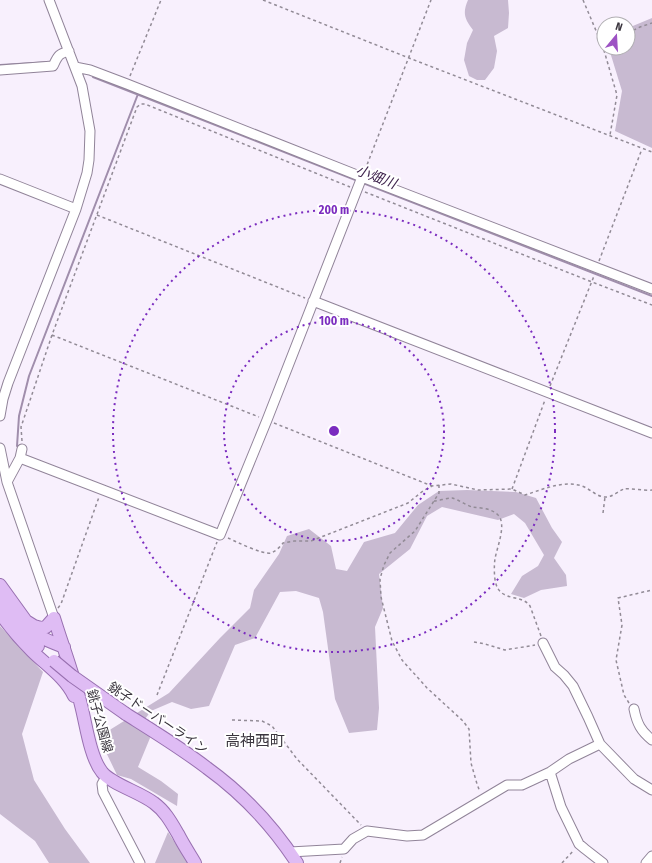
<svg xmlns="http://www.w3.org/2000/svg" width="652" height="863" viewBox="0 0 652 863" font-family="'Fira Sans Condensed','Noto Sans JP',sans-serif">
  <style>
    .green { fill: #c8bad1 }
    .lines { fill: none; stroke-linecap: round; stroke-linejoin: round }
    .stream { stroke: #a08eac; stroke-width: 2 }
    .minor-casing { stroke: #918499; stroke-width: 11 }
    .major-casing { stroke: #9870b0; stroke-width: 14 }
    .path { stroke: #928b96; stroke-width: 1.5; stroke-dasharray: 3 3; stroke-linecap: butt }
    .minor { stroke: #fff; stroke-width: 9 }
    .major { stroke: #dfbcf4; stroke-width: 12 }
    .major-bridge-casing { stroke: #9870b0; stroke-width: 14; stroke-linecap: butt }
    .major-bridge { stroke: #dfbcf4; stroke-width: 12 }
    .ring { fill: none; stroke: #7b2cbf; stroke-width: 2; stroke-dasharray: 2 4 }
    .labels { text-anchor: middle; dominant-baseline: central; stroke-width: 4; stroke-linejoin: round; paint-order: stroke }
    .street-label { font-size: 13px; fill: #3a353e; stroke: #fff }
    .water-label { font-size: 14px; font-style: italic; fill: #40254f; stroke: #fff }
    .quarter-label { font-size: 15px; fill: #3a353e; stroke: #fff }
    .centre { fill: #7b2cbf; stroke: #fff; stroke-width: 2 }
    .ring-label { font-size: 12px; text-anchor: middle; font-weight: bold; fill: #7b2cbf; stroke: #fff; stroke-width: 4; stroke-linejoin: round; paint-order: stroke }
  </style>
  <rect width="100%" height="100%" fill="#f8f0fd"/>
  <path class="green" d="M468 0H508L509 13 508 28 494 36 497 51 494 68 485 80H477L469 76 464 60 467 43 473 30C465 19 462 14 468 0Z
    M652 18V148L615 131 622 91 610 52 611 48H628V28Z
    M467 490 516 492 536 498 552 528 562 542 554 558 566 575 567 586 541 590 524 598 511 594 522 576 538 566 544 555 525 523 514 514 498 520 442 507 427 516 410 549 379 574 383 608 375 627 379 708 377 730 349 733 335 699 323 612 319 598 296 591 280 592 255 638 235 645 226 666 209 706 191 709 172 702 151 711 145 719 150 738 138 767 161 781 178 794 177 806 131 779 117 775 104 748 108 731 169 693 220 638 250 608 254 590 279 554 287 536 309 529 331 546 336 569 347 571 364 542 395 533 418 505 439 491Z
    M0 626 43 672 22 734 34 780 65 829 90 863H49L35 841 0 814Z
    M168 832 188 863H155Z"/>
  <g class="lines">
    <path class="stream" d="M0 65 51 62
      M93 77 358 181
      M363 183 652 296
      M17 446 19 416 29 376 138 94"/>
    <defs>
      <path id="minor" d="M75 67 90 70 127 84 362 177 652 289
        M0 70 53 66C58 56 58 54 69 51
        M0 179 76 209
        M313 301 652 433
        M0 416 3 399 8 383 76 209 87 173 89 160 90 131 82 86 49 0
        M0 448 7 482 54 618
        M20 458 220 535 267 420 362 177
        M7 482 20 458 22 449
        M543 643 555 667 564 675 573 686 588 717 600 744 634 779 652 790
        M634 709C637 724 641 731 652 740
        M550 772 561 807 579 844 585 849 603 863
        M106 777 102 784 103 792 140 863
        M290 852 344 849 353 839 367 831 407 836 423 835 507 785H522L550 772 569 759 600 744
        M646 863 652 856"/>
      <path id="major" d="M0 585 26 621 34 626 41 628 46 627 54 618
        M0 598 20 626 38 646
        M0 613C9 626 20 639 32 651 46 665 65 677 74 696
        M54 618C63 647 74 676 81 705 86 724 90 757 102 772 111 784 140 792 154 803 165 811 171 822 178 834 183 844 189 853 195 863
        M30 627C39 638 51 642 64 647
        M126 714C153 731 181 748 207 768 243 794 273 826 297 863"/>
    </defs>
    <use href="#minor" class="minor-casing"/>
    <use href="#major" class="major-casing"/>
    <path class="path" d="M263 0 409 58 652 152
      M583 0 603 47 617 95 610 135
      M628 33 640 27 652 23
      M130 76 161 0
      M365 170 431 0
      M365 192 592 282 652 305
      M97 215 305 298
      M599 261 642 149
      M52 335 259 417
      M550 386 594 276
      M274 423 432 486
      M22 441 21 427 52 335 137 107 141 104H145L350 187
      M439 485V493L415 531 390 553 384 565 380 579 381 597 392 641 402 660 427 688 463 721 469 729 471 763 477 784 480 792
      M512 489 545 400
      M434 501C439 501 446 498 452 498 457 499 466 505 472 507 480 508 491 508 498 515 507 524 497 547 495 559 494 565 494 578 496 584 501 602 522 594 530 606L541 636
      M603 513 605 497
      M228 538C237 542 263 555 271 553 276 551 280 547 283 543L294 541H311L408 503 423 491 432 486 451 484 478 490 512 489 525 495C544 489 563 480 582 486 590 489 596 496 604 497 612 498 618 491 624 489 630 488 645 491 652 490
      M58 608 61 604 99 497
      M474 642 485 644 505 650 535 645
      M157 695 217 542
      M629 703 624 695 616 660 622 625 618 598 652 590
      M232 720 262 721 272 726 297 759 361 825
      M340 863 342 857
      M562 863 574 850"/>
    <use href="#minor" class="minor"/>
    <use href="#major" class="major"/>
    <defs>
      <path id="major-bridge" d="M54 661 72 676 126 714"/>
    </defs>
    <use href="#major-bridge" class="major-bridge-casing"/>
    <use href="#major-bridge" class="major-bridge"/>
  </g>
  <g class="ring">
    <circle cx="334" cy="431" r="110"/>
    <circle cx="334" cy="431" r="221"/>
  </g>
  <g class="labels">
    <g class="street-label">
      <text transform="translate(158 718) rotate(34)">銚子ドーバーライン</text>
      <text transform="translate(100 721) rotate(75)">銚子公園線</text>
    </g>
    <g class="water-label">
      <text transform="translate(376 177) rotate(21)">小畑川</text>
    </g>
    <g class="quarter-label">
      <text x="255" y="741">高神西町</text>
    </g>
  </g>
  <circle cx="334" cy="431" r="6" class="centre"/>
  <g class="ring-label">
    <text x="334" y="214">200 m</text>
    <text x="334" y="325">100 m</text>
  </g>
  <g transform="translate(616 36) rotate(18)"><circle r="19" fill="#ffffff" stroke="#b0aeb2"/>
  <path d="M0-3L7 15L0 10L-7 15Z" fill="#9d52c4"/>
  <text y="-6" font-size="11" font-weight="bold" text-anchor="middle" fill="#3a353e">N</text>
  </g>
</svg>
